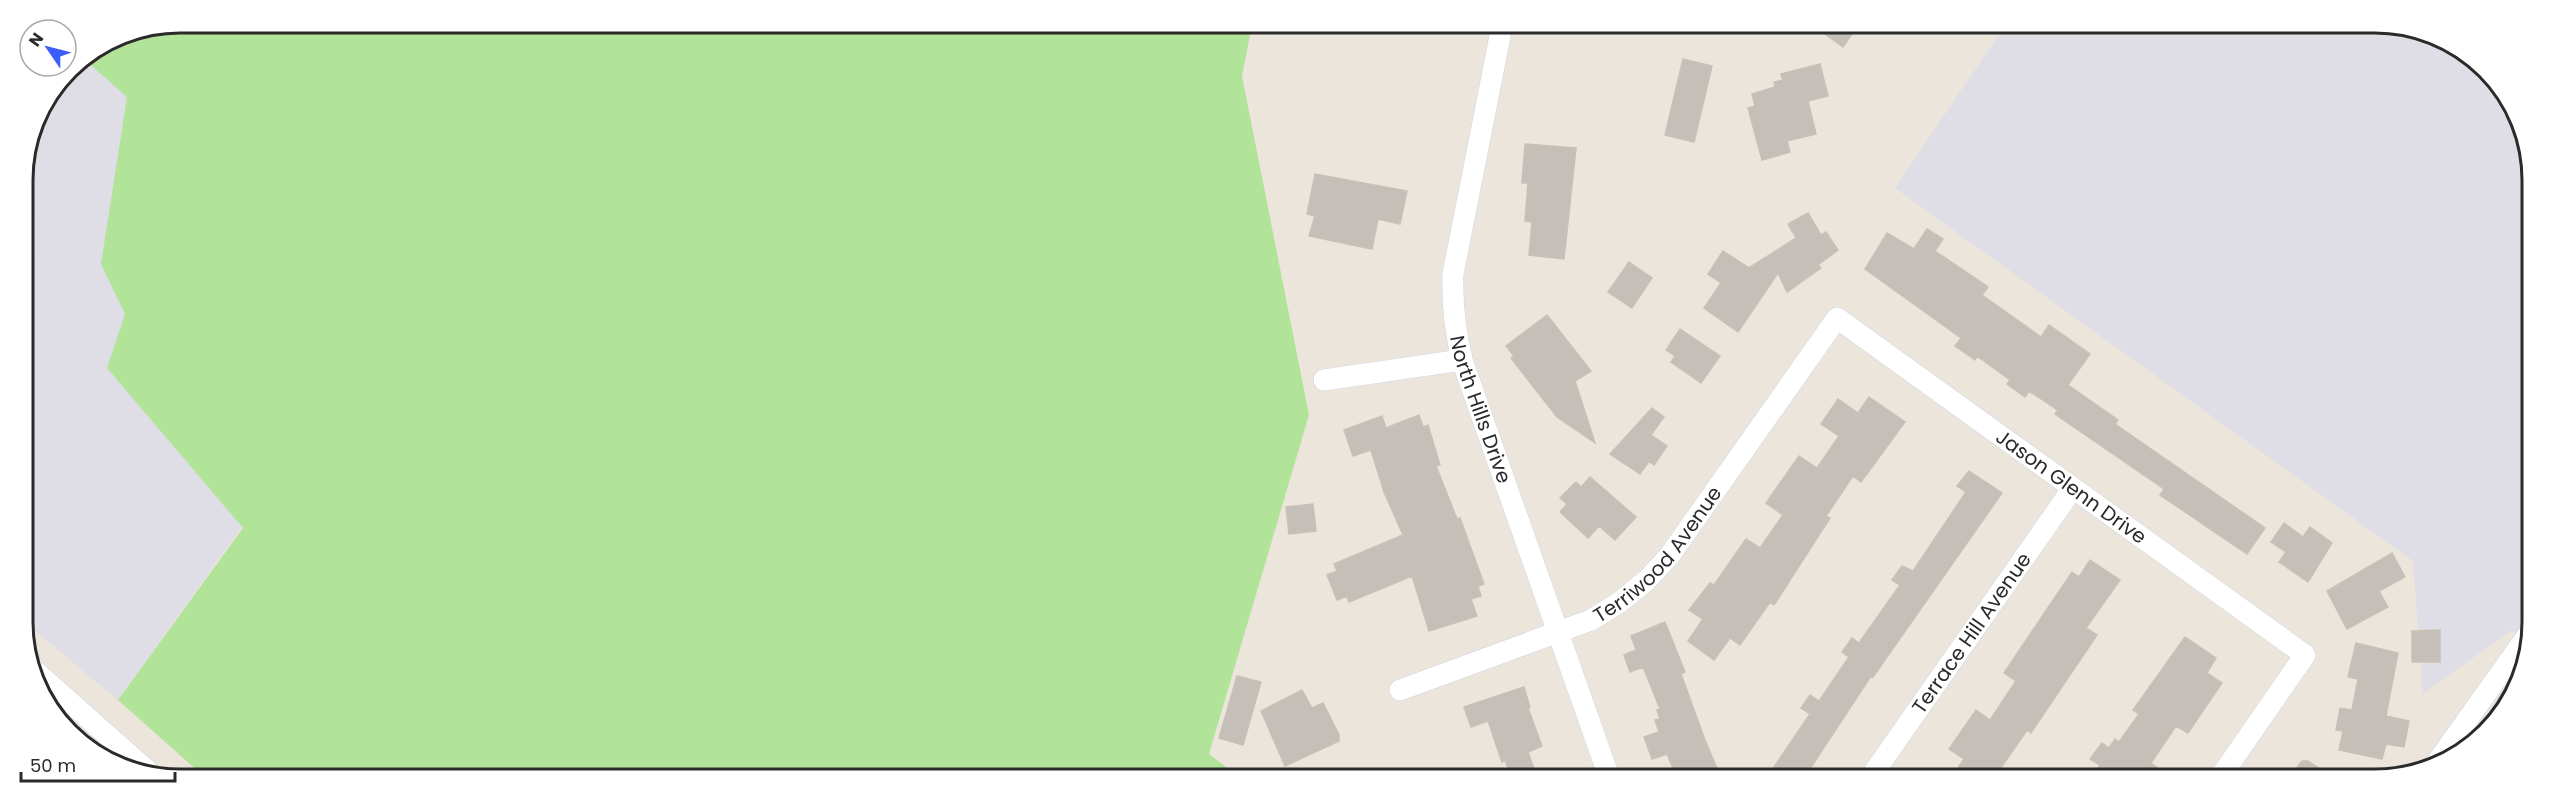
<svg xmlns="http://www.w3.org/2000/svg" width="2555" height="802" viewBox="0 0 2555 802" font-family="Poppins,sans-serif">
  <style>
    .industrial { fill: #dfdde5 }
    .green { fill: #b1e398 }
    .building { fill: #c4bfb8; stroke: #c8c1b6; stroke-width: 1.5 }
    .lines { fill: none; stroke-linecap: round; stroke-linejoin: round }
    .minor-casing { stroke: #d1d5e3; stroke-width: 22 }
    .minor { stroke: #fff; stroke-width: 21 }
    .labels { text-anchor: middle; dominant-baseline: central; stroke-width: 5; stroke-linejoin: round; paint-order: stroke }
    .street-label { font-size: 20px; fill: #2a2a2a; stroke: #fff }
    .rim { fill: none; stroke: #2a2a2a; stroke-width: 3 }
  </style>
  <rect width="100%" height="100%" fill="#ece5dc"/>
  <path class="industrial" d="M2004 27 2416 28 2493 76 2530 150 2527 634 2510 631 2423 694 2413 561 1895 188Z
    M95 51 390 319 118 700 25 622 23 170 35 120 69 68Z
    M50 702 63 713 116 759 62 726Z"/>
  <path class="green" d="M180 23 1252 25 1242 76 1309 415 1209 754 1239 777 201 774 118 700 243 528 107 368 125 314 101 264 127 97 84 59 120 34Z"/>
  <path class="building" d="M1814 26 1835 27H1857L1843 47Z
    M1683 59 1712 66 1694 142 1665 135Z
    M1820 64 1828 96 1808 101 1816 134 1787 141 1790 152 1762 160 1748 108 1755 106 1752 94 1775 87 1774 82 1783 80 1781 74Z
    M1525 144 1576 148 1564 259 1529 255 1532 222 1525 221 1528 183H1522Z
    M1315 174 1407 191 1400 224 1378 219 1372 249 1309 236 1315 216 1307 214Z
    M1808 213 1821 235 1826 232 1838 250 1818 265 1821 268 1787 292 1778 273 1738 332 1704 308 1721 283 1708 274 1723 251 1749 268 1796 238 1788 224Z
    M1927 229 1943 239 1935 251 1988 287 1982 295 2041 337 2049 325 2090 354 2068 385 2118 420 2115 424 2265 528 2247 554 2160 495 2164 489 2055 414 2058 410 2029 391 2025 397 2007 384 2010 380 1977 356 1975 360 1955 346 1961 338 1865 269 1887 233 1914 249Z
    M1629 262 1652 278 1632 308 1608 292Z
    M1547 315 1591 371 1575 381 1595 443 1557 417 1511 358 1514 356 1506 346Z
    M1680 329 1720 356 1701 383 1671 362 1675 356 1666 350Z
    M1869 397 1905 422 1861 482 1853 476 1826 516 1830 518 1774 605 1770 602 1740 645 1730 638 1714 660 1688 641 1703 619 1689 610 1710 583 1714 585 1746 539 1760 548 1783 515 1766 503 1799 456 1817 468 1839 436 1821 424 1838 399 1858 413Z
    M1652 408 1664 417 1651 435 1667 446 1654 465 1649 461 1640 474 1610 454Z
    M1419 415 1423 427 1428 425 1440 465 1436 466 1457 519 1460 518 1484 584 1478 586 1481 596 1471 599 1477 616 1429 631 1412 576 1349 602 1347 596 1337 600 1327 575 1337 571 1334 564 1403 535 1384 492 1371 450 1353 456 1344 430 1382 416 1386 428Z
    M1969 471 2002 493 1873 677 1871 676 1804 778H1790L1774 767 1810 714 1801 708 1810 695 1819 701 1849 657 1842 652 1852 638 1859 643 1900 585 1892 580 1902 566 1913 571 1966 492 1957 486Z
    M1590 477 1636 517 1615 540 1599 526 1588 538 1560 512 1567 504 1560 498 1576 482 1581 487Z
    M1313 504 1316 531 1289 534 1286 507Z
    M2284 523 2303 537 2310 527 2332 543 2308 582 2279 562 2286 552 2271 542Z
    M2392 553 2405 577 2379 591 2388 607 2347 629 2327 591Z
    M2090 560 2120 580 2086 628 2097 635 2031 733 2027 730 1994 778H1951L1964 759 1949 749 1976 710 1990 720 2016 681 2004 673 2072 572 2079 577Z
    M1665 622 1685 672 1681 674 1705 740 1721 778H1677L1667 754 1652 759 1644 737 1659 732 1655 720 1660 719 1657 710 1660 709 1643 667 1630 672 1624 655 1636 650 1631 636Z
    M2440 630V662H2412V631Z
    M2185 637 2216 658 2207 673 2222 683 2188 733 2176 726 2151 763 2173 779 2091 778 2100 765 2090 759 2102 743 2109 748 2115 739 2119 742 2139 714 2133 710Z
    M2356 643 2398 653 2386 716 2409 721 2404 747 2386 744 2382 759 2339 750 2343 731 2336 730 2340 708 2352 710 2358 679 2348 677Z
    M1237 676 1261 682 1243 745 1219 738Z
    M1524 687 1530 707 1528 708 1542 746 1528 752 1537 777H1511L1505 760 1502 762 1488 721 1471 727 1464 707Z
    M1302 690 1312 708 1323 703 1339 735V741L1285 766 1261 711Z
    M2302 761H2308L2335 779H2289Z"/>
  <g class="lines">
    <defs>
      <g id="minor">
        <path id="s1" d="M1502 26 1453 274C1452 304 1455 331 1462 360L1609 777"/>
        <path d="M1324 380 1462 360"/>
        <path d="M35 671 151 774"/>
        <path id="s2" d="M1400 690 1591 620 1620 602 1647 580 1670 555 1837 318 2305 655 2219 779"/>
        <path d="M2440 758 2527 636"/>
        <path id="s3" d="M1870 778 2073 488"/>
      </g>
    </defs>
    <use href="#minor" class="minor-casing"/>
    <use href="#minor" class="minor"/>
  </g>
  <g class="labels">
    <g class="street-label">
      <text stroke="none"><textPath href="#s1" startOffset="392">North Hills Drive</textPath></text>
      <text stroke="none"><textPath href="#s2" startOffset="885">Jason Glenn Drive</textPath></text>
      <text stroke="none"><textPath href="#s2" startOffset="298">Terriwood Avenue</textPath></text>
      <text stroke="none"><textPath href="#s3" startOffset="177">Terrace Hill Avenue</textPath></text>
    </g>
  </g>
  <path d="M0 0H2555V802H0ZM180 33H2375A147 147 0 0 1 2522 180V622A147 147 0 0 1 2375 769H180A147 147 0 0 1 33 622V180A147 147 0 0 1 180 33Z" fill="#fff" fill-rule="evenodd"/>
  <path class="rim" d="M180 33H2375A147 147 0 0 1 2522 180V622A147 147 0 0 1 2375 769H180A147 147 0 0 1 33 622V180A147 147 0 0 1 180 33Z"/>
  <g transform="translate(48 48) rotate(305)"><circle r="28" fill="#ffffff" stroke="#aaaaaa" stroke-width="1.5"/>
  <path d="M0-4.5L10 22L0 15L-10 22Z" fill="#3b5dfa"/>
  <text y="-9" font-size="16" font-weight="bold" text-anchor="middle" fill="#2a2a2a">N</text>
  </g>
  <path d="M21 772v9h154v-9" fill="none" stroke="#2a2a2a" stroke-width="3"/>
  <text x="30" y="772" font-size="18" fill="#2a2a2a" stroke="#ffffff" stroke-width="4.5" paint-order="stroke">50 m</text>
</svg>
